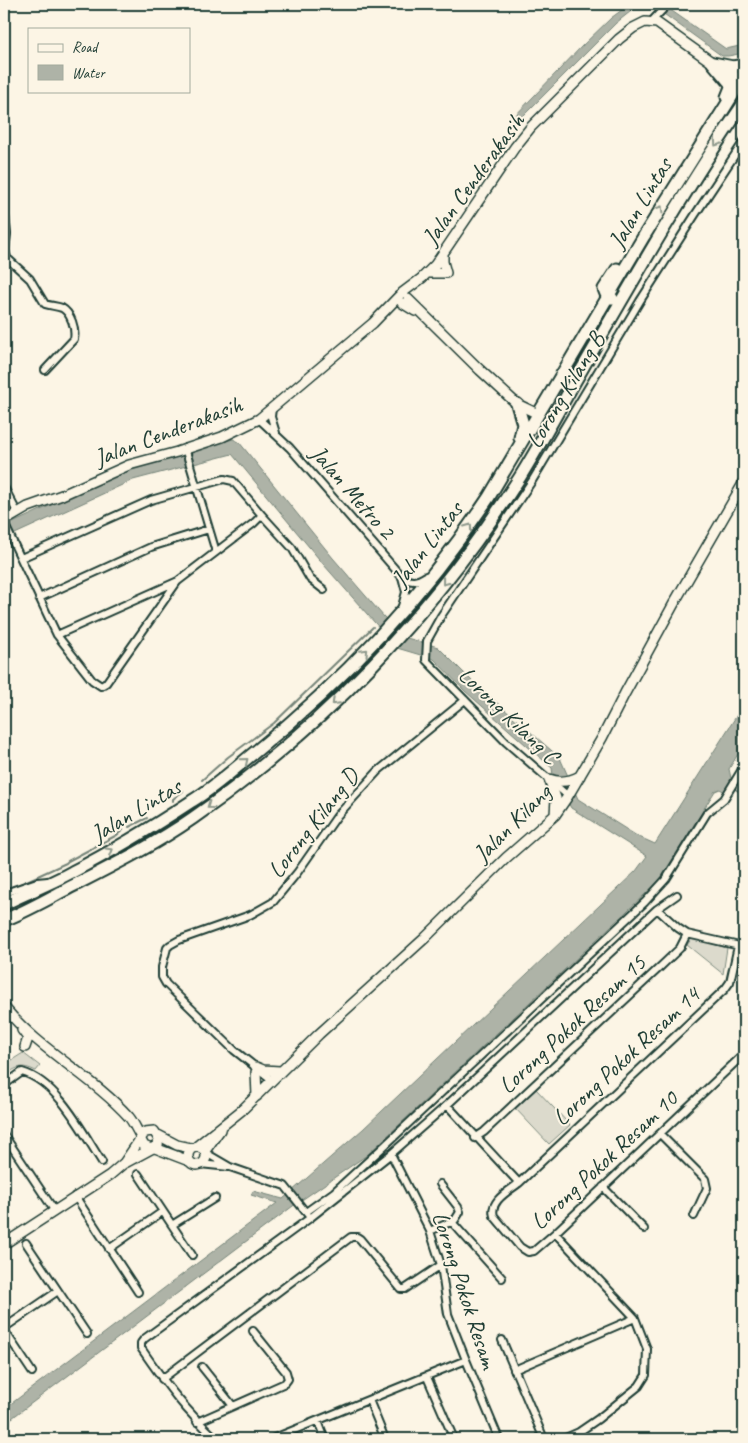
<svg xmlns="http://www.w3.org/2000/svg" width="748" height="1443" viewBox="0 0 748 1443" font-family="Caveat,sans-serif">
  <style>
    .green { fill: #dcdacc; stroke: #7e8c80 }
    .water { fill: #aeb3a7; stroke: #758479 }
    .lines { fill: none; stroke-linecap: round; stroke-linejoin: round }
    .stream { stroke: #758479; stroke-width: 2 }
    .street-casing { stroke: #1f3d34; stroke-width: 10 }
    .secondary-casing { stroke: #1f3d34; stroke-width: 12 }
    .highway-casing { stroke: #1f3d34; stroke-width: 15 }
    .street { stroke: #fcf5e5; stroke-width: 6 }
    .secondary { stroke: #fcf5e5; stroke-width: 9 }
    .highway { stroke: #fcf5e5; stroke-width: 11 }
    .oneway { stroke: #8e998c }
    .labels { text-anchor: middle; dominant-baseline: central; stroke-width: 4; stroke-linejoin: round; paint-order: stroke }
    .street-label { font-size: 24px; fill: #1f3d34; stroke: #fcf5e5 }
  </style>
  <rect width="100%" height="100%" fill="#fcf5e5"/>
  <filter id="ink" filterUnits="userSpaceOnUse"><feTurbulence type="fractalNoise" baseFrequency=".02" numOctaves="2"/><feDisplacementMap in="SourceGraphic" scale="10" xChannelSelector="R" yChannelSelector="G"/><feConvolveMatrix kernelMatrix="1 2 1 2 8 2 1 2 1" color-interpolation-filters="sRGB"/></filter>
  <g filter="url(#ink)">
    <path class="green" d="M692 938 727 948 723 974 687 945Z
      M23 1053 40 1066 36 1071C21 1064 17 1067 4 1076V1065Z
      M535 1088 570 1125 549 1144 514 1107Z"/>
    <path class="water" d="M630 4H640L616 23 515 124 510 121 582 46 611 18Z
      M650 4H662L726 49 744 45V53L728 56H722Z
      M233 439 239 442 333 558 384 617 407 638 438 647 472 681 560 758 578 799 637 836 655 844 744 704V744L729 769 731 778 738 783 731 796 720 789 715 791 659 881 367 1155 293 1206 4 1424V1409L277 1203 251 1195 253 1191 283 1199 363 1129 636 871 647 856 571 808 553 775 552 768 465 691 434 659 397 648 324 565 232 454 133 480 4 539V527L131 468Z"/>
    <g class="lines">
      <path class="stream" d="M202 780 228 757 274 723 373 627
        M734 788 744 795
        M173 801V799L183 791
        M129 827 147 818
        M18 885 66 863 68 861 117 835 123 830"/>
      <defs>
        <path id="street" d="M652 21 668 4
          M4 206 7 234 5 250 7 258 30 279 45 304C51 306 57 306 62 308 71 313 76 329 74 339L45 370
          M272 408 271 417 276 433
          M259 419 290 448 401 576C410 583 417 582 426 576
          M185 448 216 552
          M4 487 17 512
          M261 514 292 548 310 579 324 590
          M4 523 57 635 92 680 101 686 106 683 177 582
          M21 558 151 500 224 479 233 481 261 514 260 517 254 523 178 581 57 635
          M402 577 406 592 402 606
          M39 598 151 547 209 529
          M568 796 506 742 426 660 427 641 441 616 532 481 640 301 695 215 744 141
          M4 893 8 892 37 882 48 881
          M657 909 677 895
          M272 1080 234 1050 166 984 162 977V967L167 948 170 945 179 940 250 915 273 902 297 873 337 816 378 771 465 700
          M4 1085 22 1072C58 1082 83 1133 102 1162
          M447 1105 519 1183C509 1191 489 1201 494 1216L520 1247 528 1252 534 1251 555 1233 744 1054
          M660 1134 705 1179 707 1188 694 1216
          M4 1135 54 1210
          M475 1138 484 1132 658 969 680 948 687 934
          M206 1153 230 1167 285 1186 308 1215
          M391 1154 430 1231 441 1265 448 1314 466 1360 499 1439
          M200 1164 229 1167
          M138 1174 192 1255
          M519 1183 725 989 730 982 738 946
          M603 1187 644 1229
          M75 1196 138 1292
          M306 1212 334 1192 380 1150 645 902 666 879 707 813 724 799 744 766
          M451 1221 502 1278
          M172 1225 215 1198
          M430 1231 455 1220 460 1212 458 1207 440 1184
          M555 1233 635 1318 647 1349 646 1375 639 1386 598 1419 579 1432 563 1439
          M26 1243 87 1334
          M109 1249 162 1212
          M4 1328 58 1291
          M4 1330 32 1372
          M502 1340 544 1439
          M202 1367 233 1406
          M514 1370 635 1318
          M427 1377 454 1439
          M162 1379 351 1237H357L360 1239 401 1289H405L441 1265
          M369 1400 385 1439
          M318 1421 325 1439
          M197 1422 285 1383 288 1379 286 1372 253 1331
          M217 1439C186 1412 165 1383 141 1348V1343L144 1339 310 1218 391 1154 447 1105 657 909 678 928 687 934 744 947
          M272 1439 466 1360"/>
        <path id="secondary" d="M427 273H446L443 262V253
          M402 293 422 278 435 265 515 147 531 127 619 39 633 28 645 22 657 23 713 63 742 80
          M408 299 480 370 517 404 538 414
          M402 303 415 311
          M4 521 28 507 62 495 129 465 177 452 222 437 259 419 373 323 399 296
          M549 779 556 798 555 815
          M549 779C560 783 569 782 580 776
          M4 1007C39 1050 92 1076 129 1117 134 1123 137 1131 141 1137
          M22 1030 28 1038 25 1047
          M256 1067 263 1070 280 1071
          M256 1072 257 1096
          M158 1135 177 1145 191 1148
          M197 1146 242 1110 319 1034 425 938 506 858 555 815 568 796 602 738 625 693 677 598 744 482
          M188 1156a9 9 0 1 1 18 0a9 9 0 1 1-18 0Z
          M155 1148 189 1161
          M205 1151 220 1130
          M125 1163 151 1149
          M4 1244 110 1175 124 1163 145 1132 154 1131 159 1139 158 1145 151 1149 144 1146 141 1140"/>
        <path id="highway" d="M713 63 730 83 731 87 727 97
          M713 63 733 67 744 65
          M612 298 606 294 604 289 617 269
          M517 404 523 424 520 438
          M4 904C26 893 50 884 72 872 113 851 154 826 192 801 215 787 234 769 255 752 345 680 424 594 489 497L644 236 744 77
          M4 920C25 912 44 901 65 890 108 868 153 846 193 818 323 728 435 611 520 477 542 442 561 405 582 369 634 279 685 189 744 103"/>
      </defs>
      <use href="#street" class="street-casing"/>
      <use href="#secondary" class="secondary-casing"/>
      <use href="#highway" class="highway-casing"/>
      <use href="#street" class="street"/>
      <use href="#secondary" class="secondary"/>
      <use href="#highway" class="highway"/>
    </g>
    <defs><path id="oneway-chevron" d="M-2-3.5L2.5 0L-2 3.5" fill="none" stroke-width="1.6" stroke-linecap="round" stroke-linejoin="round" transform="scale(1.25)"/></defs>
    <g class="oneway">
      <use href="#oneway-chevron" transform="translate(717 143) rotate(124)"/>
      <use href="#oneway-chevron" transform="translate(660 209) rotate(-58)"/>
      <use href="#oneway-chevron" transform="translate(469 527) rotate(-54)"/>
      <use href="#oneway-chevron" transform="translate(445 582) rotate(128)"/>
      <use href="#oneway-chevron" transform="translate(365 652) rotate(-47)"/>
      <use href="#oneway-chevron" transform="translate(335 702) rotate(135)"/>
      <use href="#oneway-chevron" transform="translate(245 761) rotate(-39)"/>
      <use href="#oneway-chevron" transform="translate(210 806) rotate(144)"/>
      <use href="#oneway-chevron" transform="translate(110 851) rotate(-30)"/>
    </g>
  </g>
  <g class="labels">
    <g class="street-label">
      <text transform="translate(473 179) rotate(-54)">Jalan Cenderakasih</text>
      <text transform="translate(640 203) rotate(-59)">Jalan Lintas</text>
      <text transform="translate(565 390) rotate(-59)">Lorong Kilang B</text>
      <text transform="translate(168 431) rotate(-21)">Jalan Cenderakasih</text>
      <text transform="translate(353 492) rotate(49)">Jalan Metro 2</text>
      <text transform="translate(427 544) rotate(-52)">Jalan Lintas</text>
      <text transform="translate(509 715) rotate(44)">Lorong Kilang C</text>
      <text transform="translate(136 810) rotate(-31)">Jalan Lintas</text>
      <text transform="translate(313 823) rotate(-52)">Lorong Kilang D</text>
      <text transform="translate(512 823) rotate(-45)">Jalan Kilang</text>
      <text transform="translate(572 1024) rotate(-43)">Lorong Pokok Resam 15</text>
      <text transform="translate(626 1056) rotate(-43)">Lorong Pokok Resam 14</text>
      <text transform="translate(604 1160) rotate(-43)">Lorong Pokok Resam 10</text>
      <text transform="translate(465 1290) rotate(72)">Lorong Pokok Resam</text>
    </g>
  </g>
  <rect width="748" height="1443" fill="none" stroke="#fcf5e5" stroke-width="20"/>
  <rect x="10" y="10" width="728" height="1423" fill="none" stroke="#1f3d34" stroke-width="2" filter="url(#ink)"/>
  <rect x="28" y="28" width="162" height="65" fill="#fcf5e5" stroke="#a4ab9e"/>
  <rect x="38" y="44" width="25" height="8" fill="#fcf5e5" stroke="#a4ab9e"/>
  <text x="72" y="52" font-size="15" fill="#1f3d34">Road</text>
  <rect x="38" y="65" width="25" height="15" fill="#aeb3a7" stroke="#a4ab9e"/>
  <text x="72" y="78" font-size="15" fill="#1f3d34">Water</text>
</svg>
